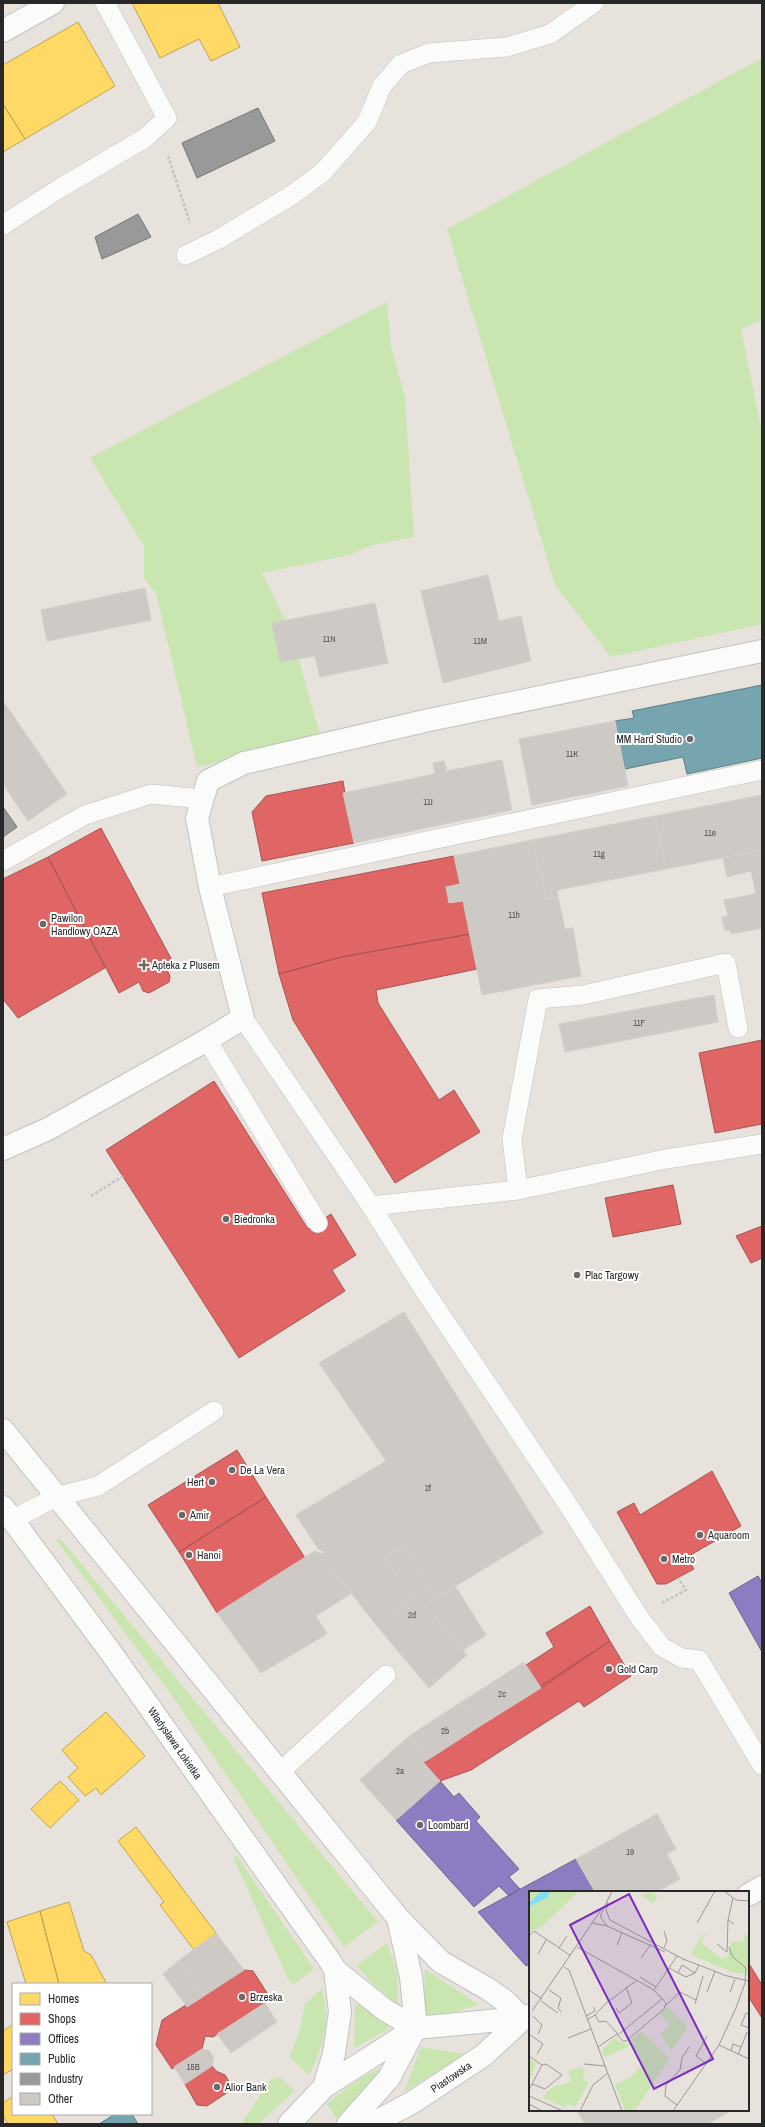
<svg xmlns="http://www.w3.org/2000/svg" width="765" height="2127" viewBox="0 0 765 2127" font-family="'Archivo Narrow',sans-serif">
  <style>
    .green { fill: #c9e6b1 }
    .homes { fill: #ffd966; stroke: #bea453 }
    .shops { fill: #e06666; stroke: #a95353 }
    .offices { fill: #8e7cc3; stroke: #6f6394 }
    .public { fill: #76a5af; stroke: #5f8086 }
    .industry { fill: #999; stroke: #777 }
    .building { fill: #cdcac6; stroke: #d2cec8 }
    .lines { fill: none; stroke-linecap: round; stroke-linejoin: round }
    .lane-casing { stroke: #c3c2c3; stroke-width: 20 }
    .street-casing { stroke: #c3c2c3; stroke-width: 24 }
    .secondary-casing { stroke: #c3c2c3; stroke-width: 24 }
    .path { stroke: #c4c3c2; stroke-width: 2.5; stroke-dasharray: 3 2; stroke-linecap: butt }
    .lane { stroke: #fbfbfa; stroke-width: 19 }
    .street { stroke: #fbfbfa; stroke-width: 22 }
    .secondary { stroke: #fbfbfa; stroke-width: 22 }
    .poi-dot { fill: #6b6967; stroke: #fff; stroke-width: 1.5 }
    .labels { text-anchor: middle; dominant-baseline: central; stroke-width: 4; stroke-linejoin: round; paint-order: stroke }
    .number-label { font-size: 9px; fill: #525150 }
    .poi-label { font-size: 11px; fill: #282828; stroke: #fff; text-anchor: start }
    .street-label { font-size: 11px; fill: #282828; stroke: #fff }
    .inset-road { fill: none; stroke: #9b9894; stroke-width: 1 }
    .view { fill: #7b2cbf; fill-opacity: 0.15; stroke: #7b2cbf; stroke-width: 2 }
    .inset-edge { fill: none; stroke: #282828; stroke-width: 2 }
  </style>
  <rect width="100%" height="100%" fill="#e7e2dc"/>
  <path class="green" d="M762 58V320L741 329 762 432V624L611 657 555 585 447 229Z
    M387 302 391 346 405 397 414 537 372 545 349 555 262 573 291 633 321 738 197 767 156 593 144 579V546L90 458Z
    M60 1538 378 1922 344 1947 175 1700 56 1540Z
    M237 1856 314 1969 293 1985 289 1981 233 1857Z
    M387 1943 397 1971 398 2005 370 1981 357 1965Z
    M425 1969 479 2005 432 2018 424 2015Z
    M322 1989C331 2022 324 2045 309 2075L289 2057 298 2036 305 2004Z
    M358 2004 389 2025 387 2030 354 2048 355 2007Z
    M421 2047 465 2054 404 2092Z
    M381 2068 371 2086 337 2119 327 2104C344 2090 361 2076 381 2068Z
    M280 2077 295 2091 258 2124H241L271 2079Z"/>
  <path class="homes" d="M132 3H218L240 47 211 61 199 39 160 58Z
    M78 22 115 86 25 139 3 104V65Z
    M3 104 25 139 3 152Z
    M106 1712 145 1756 101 1795 96 1788 85 1796 68 1777 78 1768 62 1750Z
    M60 1781 79 1800 50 1828 31 1809Z
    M136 1827 216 1933 194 1950 160 1905 164 1902 118 1841Z
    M69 1902 84 1951 91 1955 107 1984H59L40 1911Z
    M40 1911 59 1984H26L7 1922Z
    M13 2024V2069L3 2075V2031Z
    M13 2096V2114H52L58 2124H8L3 2115V2103Z"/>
  <path class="shops" d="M343 781 345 793H343L354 843 262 861 252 812 266 796Z
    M101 828 174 964 166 968 170 976 169 982 149 993 143 991 139 982 119 993 48 857Z
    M454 856 460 884 446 887 449 903 463 901 470 934 341 957 279 974 262 893Z
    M48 857 105 968 18 1018 3 999V879Z
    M470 934 477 969 376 990 378 1003 439 1100 454 1090 480 1132 395 1183 293 1020 279 974 341 957Z
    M762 1040V1124L715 1133 699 1053Z
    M214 1081 308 1229 331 1214 356 1255 332 1270 345 1291 239 1358 106 1150Z
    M673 1185 681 1224 613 1237 605 1198Z
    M762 1226V1258L751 1263 736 1236Z
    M237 1450 266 1497 179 1552 148 1505Z
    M712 1471 741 1526 687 1557 694 1569 666 1584H657L617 1512 634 1503 640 1515Z
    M266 1497 305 1558 217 1613 179 1552Z
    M590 1606 610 1641 541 1688 526 1665 554 1647 546 1633Z
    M610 1641 631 1676 584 1707 579 1701 471 1770 440 1781 423 1762Z
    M748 1962 762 1985V2018L748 1996Z
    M244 1970 253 1971 267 1993 265 2003 213 2037 205 2036 202 2049 172 2069 156 2045 162 2020 186 2005 187 2007Z
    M212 2066 216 2071 225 2075 230 2083 228 2092 207 2106 197 2105 185 2084Z"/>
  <path class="offices" d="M758 1576 762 1583V1652L729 1593Z
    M440 1781 454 1797 459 1793 480 1817 476 1821 519 1869 509 1877 520 1889 509 1896 499 1886 474 1907 396 1820Z
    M576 1859 595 1892H530V1964L526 1966 478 1912Z"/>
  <path class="public" d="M762 685V758L687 774 683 757 625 769 615 721 634 718 632 711Z
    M115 2114H132L138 2124H99Z"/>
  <path class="industry" d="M258 108 275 141 197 178 182 143Z
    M138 214 151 237 102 259 95 237Z
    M3 807 17 827 3 837Z"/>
  <path class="building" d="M488 575 499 621 521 616 531 661 443 683 421 591Z
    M145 588 151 620 47 641 41 610Z
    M375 603 388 663 320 677 315 656 280 662 272 623Z
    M3 701 67 794 28 821 3 784Z
    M615 721 628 786 532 805 519 739Z
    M502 760 512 810 354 843 343 793 435 774 433 763 444 761 447 771Z
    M762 795V850L666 869 655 816Z
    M655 816 666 869 557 890 558 897 547 899 532 840Z
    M532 840 547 899 558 897 565 929 573 928 581 976 482 995 463 901 449 903 446 887 460 884 454 856Z
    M762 850V928L731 934 730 930 725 931 722 917 728 916 724 900 756 894 751 871 727 877 723 858Z
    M714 995 718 1022 565 1052 559 1024Z
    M404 1312 543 1533 436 1598 404 1547 382 1558 414 1595 377 1626 325 1560 323 1551 319 1550 296 1515 386 1461 319 1363Z
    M404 1547 436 1598 425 1604 467 1655 429 1688 377 1626 414 1595 382 1558Z
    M315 1551 325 1555V1560L352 1593 316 1616 327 1634 261 1673 217 1613Z
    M455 1586 486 1635 463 1650 425 1604Z
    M524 1662 541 1688 480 1726 463 1701Z
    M463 1701 480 1726 429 1759 409 1736Z
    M409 1736 429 1759 423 1762 440 1781 396 1820 360 1780Z
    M657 1814 676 1849 667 1854 680 1879 657 1892H595L576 1859Z
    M216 1933 244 1970 204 1996 178 1961Z
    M178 1961 204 1996 187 2007 163 1974Z
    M265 2003 277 2022 231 2053 217 2034Z
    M202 2049 209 2050 214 2058 212 2066 185 2084 174 2067Z
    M576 2110H732L708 2124H585Z"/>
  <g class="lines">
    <defs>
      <path id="lane" d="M3 225 57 190 145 138 167 118 105 3
        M186 255 219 239 292 195 323 172 367 122 382 86 401 64 429 53 507 47 550 34 594 3
        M3 861 85 815 151 794 202 799
        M210 887 762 770
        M243 1018 371 1206 422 1287 565 1500 639 1617 662 1647 682 1658 699 1660 762 1765
        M207 1040 318 1223
        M518 1190 512 1139 538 999 583 995 726 963 738 1028
        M371 1206 518 1190 666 1159 762 1144
        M12 1520 56 1497 98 1486 214 1411
        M280 1772 386 1675"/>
      <path id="street" d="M3 1149 48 1129 207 1040 243 1018 210 887 197 818 208 781 244 763 429 720 762 651"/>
      <path id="secondary" d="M3 31 53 3
        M3 1430 398 1918 441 1962 488 1989 505 2001 522 2018
        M3 1507 109 1650 332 1964 335 1970 340 2012 334 2054 324 2087
        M748 1895 762 1887
        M398 1918 411 1977 416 2028
        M335 1970 385 2010 416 2028
        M289 2124 324 2087 416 2028 522 2018
        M348 2124 389 2078 415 2029
        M372 2124 413 2102 484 2055 526 2016"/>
    </defs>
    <use href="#lane" class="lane-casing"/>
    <use href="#street" class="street-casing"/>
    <use href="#secondary" class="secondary-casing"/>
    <path class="path" d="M168 156 190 223
      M91 1196 123 1176
      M662 1603 686 1590 678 1578"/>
    <use href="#lane" class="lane"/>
    <use href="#street" class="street"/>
    <use href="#secondary" class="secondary"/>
  </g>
  <g class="poi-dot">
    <circle cx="690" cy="739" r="4"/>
    <circle cx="43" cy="924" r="4"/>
    <path d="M142 959h4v4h4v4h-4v4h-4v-4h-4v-4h4z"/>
    <circle cx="226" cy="1219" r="4"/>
    <circle cx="577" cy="1275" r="4"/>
    <circle cx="232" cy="1470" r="4"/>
    <circle cx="212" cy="1482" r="4"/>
    <circle cx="182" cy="1515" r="4"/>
    <circle cx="700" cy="1535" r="4"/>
    <circle cx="189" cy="1555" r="4"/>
    <circle cx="664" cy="1559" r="4"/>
    <circle cx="609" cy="1669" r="4"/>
    <circle cx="420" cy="1825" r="4"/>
    <circle cx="242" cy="1997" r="4"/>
    <circle cx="217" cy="2087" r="4"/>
  </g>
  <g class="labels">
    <g class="number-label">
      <text x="329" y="639">11N</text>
      <text x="480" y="641">11M</text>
      <text x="572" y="754">11K</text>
      <text x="428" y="802">11I</text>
      <text x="710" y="833">11e</text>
      <text x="599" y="854">11g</text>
      <text x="514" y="915">11h</text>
      <text x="639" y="1023">11F</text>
      <text x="428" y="1488">2f</text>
      <text x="412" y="1615">2d</text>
      <text x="502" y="1694">2c</text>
      <text x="445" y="1731">2b</text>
      <text x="400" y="1771">2a</text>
      <text x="630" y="1852">19</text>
      <text x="193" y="2067">15B</text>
    </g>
    <g class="poi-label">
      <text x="682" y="739" text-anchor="end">MM Hard Studio</text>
      <text x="51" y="918">Pawilon<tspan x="51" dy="13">Handlowy OAZA</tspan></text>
      <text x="152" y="965">Apteka z Plusem</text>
      <text x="234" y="1219">Biedronka</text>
      <text x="585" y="1275">Plac Targowy</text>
      <text x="240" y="1470">De La Vera</text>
      <text x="204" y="1482" text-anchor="end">Hert</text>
      <text x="190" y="1515">Amir</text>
      <text x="708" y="1535">Aquaroom</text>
      <text x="197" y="1555">Hanoi</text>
      <text x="672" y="1559">Metro</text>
      <text x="617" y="1669">Gold Carp</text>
      <text x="428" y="1825">Loombard</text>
      <text x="250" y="1997">Brzeska</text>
      <text x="225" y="2087">Alior Bank</text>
    </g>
    <g class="street-label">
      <text transform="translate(175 1743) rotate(55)">Władysława Łokietka</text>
      <text transform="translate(451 2077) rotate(-34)">Piastowska</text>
    </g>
  </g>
  <g transform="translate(529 1891)">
    <rect width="220" height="220" fill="#e7e2dc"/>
    <path d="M0 0H50L9 39 4 38 0 43ZM122 1 129 5 124 12 111 4ZM177 42 172 52 193 68 198 65 203 51H214L215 44H220V84L203 81 162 64 173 44ZM139 116 159 136 142 160 131 143 141 134 130 123ZM111 141 118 145 141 168 105 220H96L86 193 101 187 114 172 102 154 76 167 73 159 85 147 97 153ZM0 167 7 172 0 192ZM53 175 56 182 54 187 60 191 46 216 39 213 37 217 14 207 20 198 43 190 39 180Z" fill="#c9e6b1"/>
    <path d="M13 0H22L18 7 1 15 0 9 2 10Z" fill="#86daf2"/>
    <path class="inset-road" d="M83 0 72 23V27L78 35 136 61M195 0 207 9 220 10M204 7 199 29 205 33M79 11 77 19 81 29 154 68 198 85 220 90M64 32 78 35M168 32 186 0M0 45 5 40 42 65M188 53 198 61 199 29M88 54 93 42M48 56 125 99 137 112 135 118 97 150H94L88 143 69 156M30 57 38 45M135 57 138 50 135 40M9 63 17 49M112 67 122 53M35 76 40 79 93 220M140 77 157 86 166 82 170 74M149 82 153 74 166 82M111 86 127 96M0 99 13 108M20 99 32 107 29 117 32 121M125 99 148 65M178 101 186 80M201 101 206 88M12 110 29 122M166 113 174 85M137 114 151 101 167 109M87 117 90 122 103 112 97 96M3 120 74 16M220 123 217 122 212 134 220 137M66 124 76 113 108 89M4 125 13 134 9 143M57 125 66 120 65 116M59 128 66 124 70 131 77 130 89 143M0 143 14 153 8 163M90 143 133 108M39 147 62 138M190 154 220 168M202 160 204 153 212 156M209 164 218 141M0 165 13 174 0 199M55 173 76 175M178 173 167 165 178 145M3 193 16 198 33 184 17 173 13 174M0 205 34 220M0 213 13 220M148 214 136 205 137 194 151 179 153 167 160 156M51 220 64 194 79 182M144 220 190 154 207 117 216 92 217 77 203 65 200 56"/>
    <path class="view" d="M100 3 184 168 125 198 41 34Z"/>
    <rect width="220" height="220" class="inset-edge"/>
  </g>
  <rect width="765" height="2127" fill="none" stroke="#282828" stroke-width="8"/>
  <rect x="12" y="1983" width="140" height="132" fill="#ffffff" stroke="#a9a9a9"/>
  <rect x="20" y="1993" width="20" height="12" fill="#ffd966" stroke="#a9a9a9"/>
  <text x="48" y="2003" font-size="12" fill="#282828">Homes</text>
  <rect x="20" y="2013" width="20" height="12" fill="#e06666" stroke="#a9a9a9"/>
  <text x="48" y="2023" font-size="12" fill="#282828">Shops</text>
  <rect x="20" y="2033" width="20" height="12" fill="#8e7cc3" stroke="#a9a9a9"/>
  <text x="48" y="2043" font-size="12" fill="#282828">Offices</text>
  <rect x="20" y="2053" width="20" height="12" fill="#76a5af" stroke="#a9a9a9"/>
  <text x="48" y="2063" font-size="12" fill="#282828">Public</text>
  <rect x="20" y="2073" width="20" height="12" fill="#999999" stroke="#a9a9a9"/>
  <text x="48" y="2083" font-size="12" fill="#282828">Industry</text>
  <rect x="20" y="2093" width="20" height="12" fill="#cdcac6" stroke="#a9a9a9"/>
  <text x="48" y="2103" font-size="12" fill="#282828">Other</text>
</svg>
